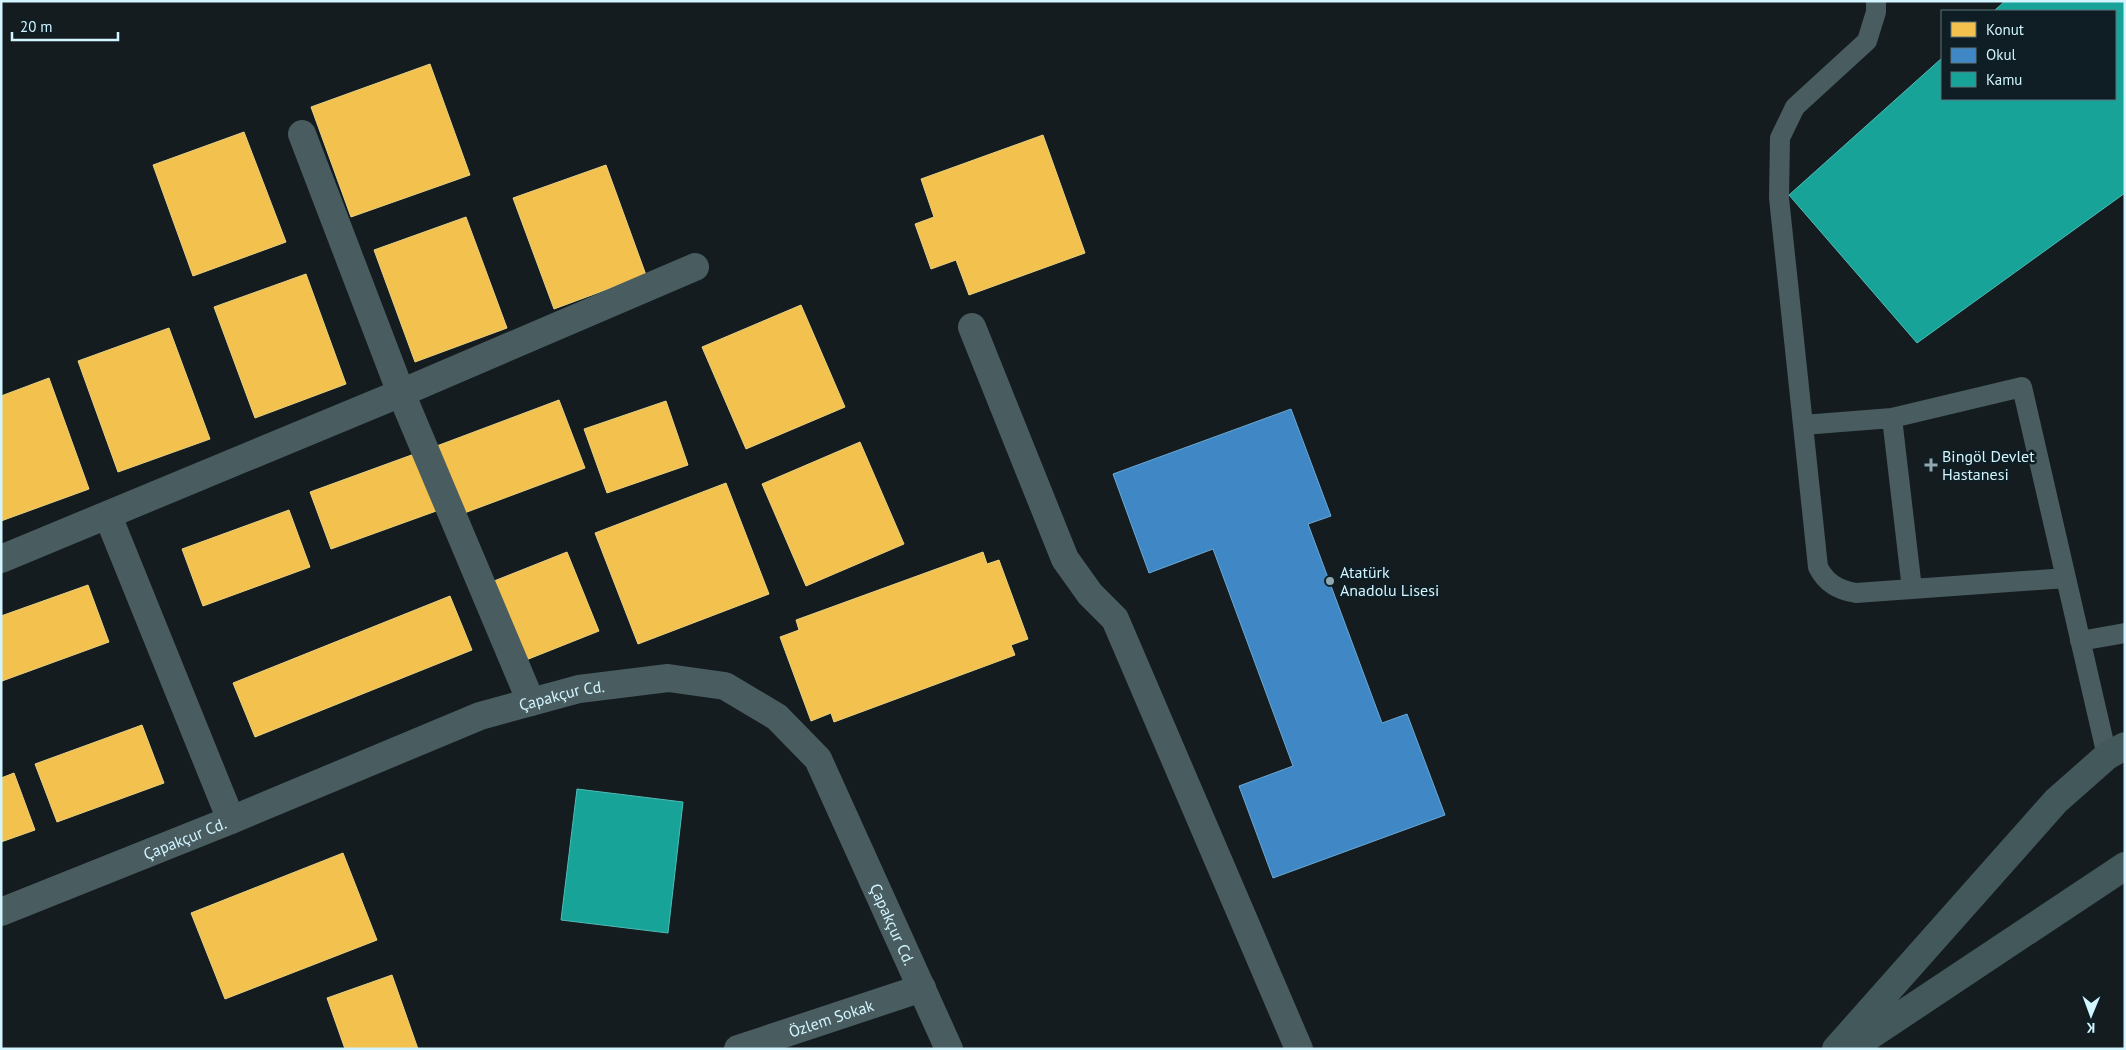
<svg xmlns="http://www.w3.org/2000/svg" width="2126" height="1050" viewBox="0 0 2126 1050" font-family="'PT Sans',sans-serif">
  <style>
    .homes { fill: #f2c14e; stroke: #e8d183 }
    .schools { fill: #3f88c5; stroke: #6ba9d6 }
    .public { fill: #17a398; stroke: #4fbcb7 }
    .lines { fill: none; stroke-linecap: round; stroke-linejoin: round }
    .lane { stroke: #495c60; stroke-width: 20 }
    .street { stroke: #495c60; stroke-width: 28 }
    .secondary { stroke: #43585b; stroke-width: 28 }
    .poi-dot { fill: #90a9b1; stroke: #0f1e24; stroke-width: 2 }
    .labels { text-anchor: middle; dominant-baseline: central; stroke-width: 5; stroke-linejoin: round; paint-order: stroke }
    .poi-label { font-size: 16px; fill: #d2f5ff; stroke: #0f1e24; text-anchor: start }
    .street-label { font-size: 16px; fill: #d2f5ff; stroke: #0f1e24 }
  </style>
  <rect width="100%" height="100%" fill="#141c1f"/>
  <path class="homes" d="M430 64 470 175 351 217 311 107Z
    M244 132 286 242 193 276 153 165Z
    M1043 135 1085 253 969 295 956 260 931 269 915 224 934 217 921 179Z
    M606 165 646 275 554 309 513 198Z
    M466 217 507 328 415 362 374 250Z
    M306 274 346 384 255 418 214 307Z
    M801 305 845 407 746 449 702 347Z
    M169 328 210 439 118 472 78 361Z
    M49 378 89 489 1 521V396Z
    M559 400 585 468 459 515 434 447Z
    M666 401 688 465 607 493 584 429Z
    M860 442 904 544 806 586 762 484Z
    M417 453 439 510 331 549 310 492Z
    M726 483 769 594 638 644 595 533Z
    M289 510 310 567 203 606 182 549Z
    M567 552 599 631 521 662 489 583Z
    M983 552 987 564 999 560 1028 639 1011 645 1015 655 834 722 831 713 811 721 780 637 799 630 796 620Z
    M88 585 109 642 2 681 1 616Z
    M450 596 472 650 255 737 233 683Z
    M142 725 164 783 57 822 35 764Z
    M14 773 35 830 1 842V778Z
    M343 853 377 940 225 999 191 913Z
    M392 975 418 1049H345L327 998Z"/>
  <path class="schools" d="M1291 409 1331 516 1308 524 1382 723 1407 714 1445 815 1273 878 1239 786 1293 766 1213 549 1149 573 1113 474Z"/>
  <path class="public" d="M2005 1H2125V193L1917 343 1789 195 1942 58V99H2115V11H1994Z
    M577 789 683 802 668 933 561 920Z"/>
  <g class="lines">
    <path class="lane" d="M1876 1V12L1867 41 1795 107 1780 138 1779 198 1818 567C1826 583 1838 590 1856 593L2066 578
      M1892 418 1912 589
      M1803 425 1892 418 2022 387 2107 756
      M2080 641 2125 633"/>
    <g class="street">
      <path d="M302 134 401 393 531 702"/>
      <path d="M972 327 1065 559 1090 594 1115 619 1299 1049"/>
      <path d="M108 516 231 820"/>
      <path d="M1 559 401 393 695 267"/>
      <path id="s1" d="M1 912 231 820 480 716 579 689 668 678 725 686 777 717 818 759 949 1049"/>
      <path id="s2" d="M738 1049 922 988"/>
    </g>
    <path class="secondary" d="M1836 1049 2056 801 2107 756 2125 746
      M1850 1049 2125 866"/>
  </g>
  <g class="poi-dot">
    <path d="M1928.5 457.5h5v5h5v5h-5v5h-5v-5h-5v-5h5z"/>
    <circle cx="1330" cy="581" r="5"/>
  </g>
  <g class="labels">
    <g class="poi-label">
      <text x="1942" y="456">Bingöl Devlet<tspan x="1942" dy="18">Hastanesi</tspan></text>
      <text x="1340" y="572">Atatürk<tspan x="1340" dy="18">Anadolu Lisesi</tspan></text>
    </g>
    <g class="street-label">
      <text stroke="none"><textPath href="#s1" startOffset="602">Çapakçur Cd.</textPath></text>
      <text stroke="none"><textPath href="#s1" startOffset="198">Çapakçur Cd.</textPath></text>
      <text stroke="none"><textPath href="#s1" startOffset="1068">Çapakçur Cd.</textPath></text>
      <text stroke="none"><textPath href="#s2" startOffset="98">Özlem Sokak</textPath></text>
    </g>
  </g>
  <rect width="2126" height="1050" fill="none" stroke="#d2f5ff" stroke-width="5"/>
  <rect x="1941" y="10" width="175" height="90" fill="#0f1e24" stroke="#5d747c"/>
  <rect x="1951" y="22" width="25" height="15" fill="#f2c14e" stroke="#5d747c"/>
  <text x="1986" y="35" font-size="15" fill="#d2f5ff">Konut</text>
  <rect x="1951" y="48" width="25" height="15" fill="#3f88c5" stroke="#5d747c"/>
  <text x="1986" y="60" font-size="15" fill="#d2f5ff">Okul</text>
  <rect x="1951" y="72" width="25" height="15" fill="#17a398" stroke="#5d747c"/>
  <text x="1986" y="85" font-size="15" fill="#d2f5ff">Kamu</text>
  <g transform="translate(2091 1015) rotate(181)" stroke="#0f1e24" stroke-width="4" paint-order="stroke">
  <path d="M0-4L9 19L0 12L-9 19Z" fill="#d2f5ff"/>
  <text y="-8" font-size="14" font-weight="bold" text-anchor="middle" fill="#d2f5ff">K</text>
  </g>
  <path d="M12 32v8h106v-8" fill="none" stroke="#d2f5ff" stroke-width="2.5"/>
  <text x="20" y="32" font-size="15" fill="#d2f5ff" stroke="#0f1e24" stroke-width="4" paint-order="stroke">20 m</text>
</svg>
